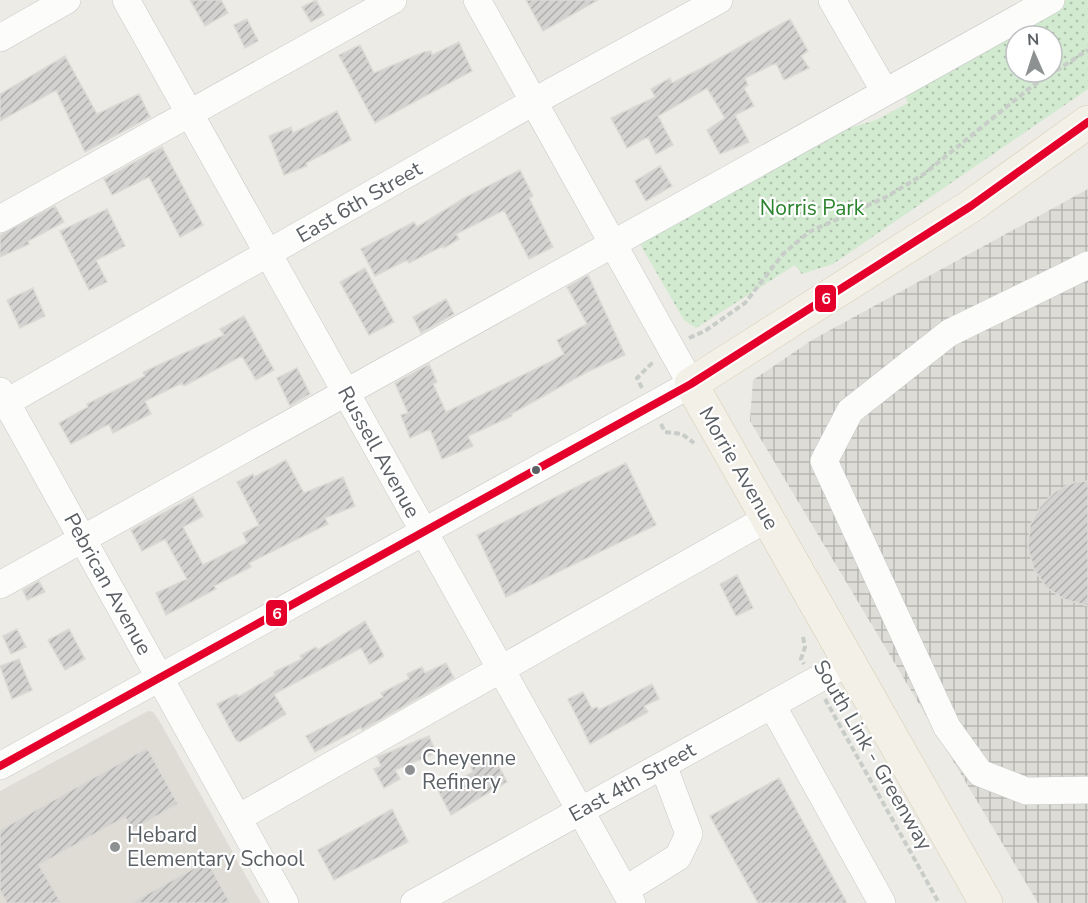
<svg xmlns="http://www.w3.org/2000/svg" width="1088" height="903" viewBox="0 0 1088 903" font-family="'Nunito Sans',sans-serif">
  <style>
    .industrial { fill: url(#industrial-grid) }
    .education { fill: #dedcd5 }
    .grass { fill: url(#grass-dots); fill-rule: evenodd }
    .building { fill: url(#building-hatch); stroke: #dcdad5; stroke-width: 1.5 }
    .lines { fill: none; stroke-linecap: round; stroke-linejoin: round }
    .minor-casing { stroke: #c8c8c7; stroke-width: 28 }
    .major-casing { stroke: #d7ccb1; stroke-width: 34 }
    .path { stroke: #c8cdc9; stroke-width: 4; stroke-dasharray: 6 3; stroke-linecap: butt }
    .minor { stroke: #fcfcfb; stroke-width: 27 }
    .major { stroke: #f3f0e7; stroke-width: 33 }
    .bus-1-casing { stroke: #fff; stroke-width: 12 }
    .bus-1 { stroke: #e4002b; stroke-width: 8 }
    .bus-dot { fill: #5b6065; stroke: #fff; stroke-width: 2 }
    .poi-dot { fill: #8e9192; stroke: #fff; stroke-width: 2 }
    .labels { text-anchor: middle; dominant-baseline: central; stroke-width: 4.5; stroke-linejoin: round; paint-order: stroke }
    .street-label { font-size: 21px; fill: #5b6065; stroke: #fff }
    .park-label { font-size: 21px; fill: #2b842d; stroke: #fff }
    .poi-label { font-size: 21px; fill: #5b6065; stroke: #fff; text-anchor: start }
    .line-badge { stroke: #fff; stroke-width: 2 }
    .badge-label { font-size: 16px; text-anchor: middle; font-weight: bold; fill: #fff }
  </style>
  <defs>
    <pattern id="industrial-grid" width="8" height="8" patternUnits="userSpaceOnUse" patternTransform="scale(1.5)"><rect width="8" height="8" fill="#dddcd7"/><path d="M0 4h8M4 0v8" fill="none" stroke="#b6b6b2"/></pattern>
    <pattern id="grass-dots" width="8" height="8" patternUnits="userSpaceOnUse" patternTransform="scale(1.5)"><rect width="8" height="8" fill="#d2eacf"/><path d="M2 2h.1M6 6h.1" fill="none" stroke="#adc1ac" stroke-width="1.8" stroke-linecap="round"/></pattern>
    <pattern id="building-hatch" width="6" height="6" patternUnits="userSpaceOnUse" patternTransform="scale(1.5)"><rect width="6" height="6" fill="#d3d2d0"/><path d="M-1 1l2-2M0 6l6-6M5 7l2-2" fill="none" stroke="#aeaeac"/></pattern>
  </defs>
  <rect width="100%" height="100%" fill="#ecebe6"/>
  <path class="industrial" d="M1088 189V903H1038L750 421 753 380 812 340Z"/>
  <path class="education" d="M148 711 153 712 160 722 261 903H0V791Z"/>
  <path class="grass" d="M1059 0H1088V89L833 264 802 274 795 265 696 328 684 320 637 239 846 129 876 120 908 103 905 94ZM1016 36H1052V72H1016Z"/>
  <path class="building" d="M190 0H221L228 13 205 26Z
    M316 0 324 15 311 22 302 7Z
    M526 0H598L543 31Z
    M247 19 258 41 245 48 234 25Z
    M790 19 808 51 801 56 809 68 784 80 776 63 745 78 748 85 744 88 754 106 735 115 749 142 720 154 707 130 725 118 707 88 658 116 673 145 656 154 648 137 627 148 611 118 655 97 651 89 670 78 672 83 702 68Z
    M459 42 472 71 375 123 339 55 360 45 374 73 424 52 431 51 432 55Z
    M65 56 97 114 139 94 150 117 85 152 56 90 0 121V94Z
    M337 111 351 140 306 163 307 166 284 175 269 136 291 127 293 133Z
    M162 147 203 225 180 237 149 177 112 195 104 179Z
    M660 166 672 186 646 201 635 181Z
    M520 170 533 196 529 198 553 247 529 259 504 210 456 234 459 239 444 248 443 246 409 263 407 260 375 276 361 249 414 222 417 227 466 197Z
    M55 206 64 222 28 241 29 244 0 257V235Z
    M107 209 125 246 96 260 107 282 89 290 60 231Z
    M365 268 394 322 369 335 340 282Z
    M588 275 625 355 587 372 511 414 512 416 468 436 473 446 442 459 430 429 410 438 401 415 408 413 395 383 429 364 437 382 433 384 446 412 552 361 564 354 557 340 587 324 567 287Z
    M33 288 45 316 20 328 7 300Z
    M446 299 454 314 421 333 413 317Z
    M244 316 274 370 256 380 242 356 184 386 182 383 145 401 151 414 113 433 109 424 71 444 59 423 88 407 87 404 145 376 143 372 224 335 220 329Z
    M297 368 310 394 290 406 277 378Z
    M286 460 304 493 343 477 355 506 325 518 328 524 249 563 251 567 214 586 216 589 166 615 156 593 187 579 165 539 142 551 131 530 193 497 203 516 183 527 203 565 247 543 243 533 259 525 237 482 253 474 254 477Z
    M626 463 656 525 506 597 477 535Z
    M1088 481V606L1064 599 1046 587 1034 569 1028 548 1030 526 1040 507 1056 491 1075 482Z
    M737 575 753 608 736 616 720 584Z
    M39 581 45 592 27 600 23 590Z
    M365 621 384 656 370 664 361 648 274 694 286 714 240 742 236 740 217 704 237 694 238 697 275 675 274 672 302 659 300 656 316 647 318 650Z
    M17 629 26 647 11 654 3 636Z
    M69 629 85 659 65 670 48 640Z
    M19 659 32 690 12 699 0 666Z
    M446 663 454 678 362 730 361 727 315 752 306 736 383 697 381 693 409 679 407 674 422 667 425 673Z
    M652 684 659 699 644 706 648 712 590 744 568 699 583 692 592 709 597 707 599 710Z
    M429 736 436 753 395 770 400 779 384 788 374 769 381 766 377 757Z
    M147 748 178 804 132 830 125 817 39 865 61 903H7L0 890V830Z
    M493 755 507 782 451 815 438 790 473 772 471 767Z
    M779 778 847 903H758L710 816Z
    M392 809 408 842 334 880 318 850Z
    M207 861 230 903H131Z"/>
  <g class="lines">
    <defs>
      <path id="minor" d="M126 0 632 903
        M832 0 885 92
        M0 38 67 0
        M0 219 393 0
        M1088 265 949 333 850 411 824 461 947 727 980 773 1026 791 1088 790
        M0 391 285 903
        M0 406 533 102 719 0
        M0 585 1051 0
        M772 705 882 903
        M0 766 691 384 477 0
        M238 818 768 518
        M625 890 678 857 689 834 663 765
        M414 903 849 662"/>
      <path id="major" d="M986 903 691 384 971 206 1088 122"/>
    </defs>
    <use href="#minor" class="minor-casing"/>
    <use href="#major" class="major-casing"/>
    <path class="path" d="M689 338 705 331 745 303 783 254 809 232 886 197 924 174 1031 87 1088 50
      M642 388 637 378 653 362
      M661 424 665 432 682 434 694 443
      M803 637 805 647 801 659 804 664
      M825 699 939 903"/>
    <use href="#minor" class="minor"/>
    <use href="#major" class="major"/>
    <defs>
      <path id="bus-1" d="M0 766 691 384 971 206 1088 122"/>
    </defs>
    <use href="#bus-1" class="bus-1-casing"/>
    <use href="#bus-1" class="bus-1"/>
  </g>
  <circle class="bus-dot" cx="536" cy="470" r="5"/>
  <g class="poi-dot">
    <circle cx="410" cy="770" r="6"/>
    <circle cx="115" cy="847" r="6"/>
  </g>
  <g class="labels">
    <g class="street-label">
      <text transform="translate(359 202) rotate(-30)">East 6th Street</text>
      <text transform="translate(379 452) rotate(61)">Russell Avenue</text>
      <text transform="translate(739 468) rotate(60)">Morrie Avenue</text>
      <text transform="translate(108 584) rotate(61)">Pebrican Avenue</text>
      <text transform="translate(873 755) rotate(60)">South Link - Greenway</text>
      <text transform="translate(632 782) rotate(-29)">East 4th Street</text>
    </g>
    <g class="park-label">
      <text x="812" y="208">Norris Park</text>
    </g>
    <g class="poi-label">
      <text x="422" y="758">Cheyenne<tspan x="422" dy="24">Refinery</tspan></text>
      <text x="127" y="835">Hebard<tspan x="127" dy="24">Elementary School</tspan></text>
    </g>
  </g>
  <g class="line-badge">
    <rect x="814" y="284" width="23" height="29" rx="6" fill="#e4002b"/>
    <rect x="265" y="599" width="23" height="28" rx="6" fill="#e4002b"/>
  </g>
  <g class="badge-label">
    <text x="826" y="304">6</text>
    <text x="277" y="619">6</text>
  </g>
  <g transform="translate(1034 54) rotate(357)"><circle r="28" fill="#ffffff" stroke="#bdbfc1" stroke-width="1.5"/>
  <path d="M0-4.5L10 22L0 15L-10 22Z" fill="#8e9192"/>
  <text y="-9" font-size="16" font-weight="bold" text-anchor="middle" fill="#5b6065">N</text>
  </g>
</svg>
